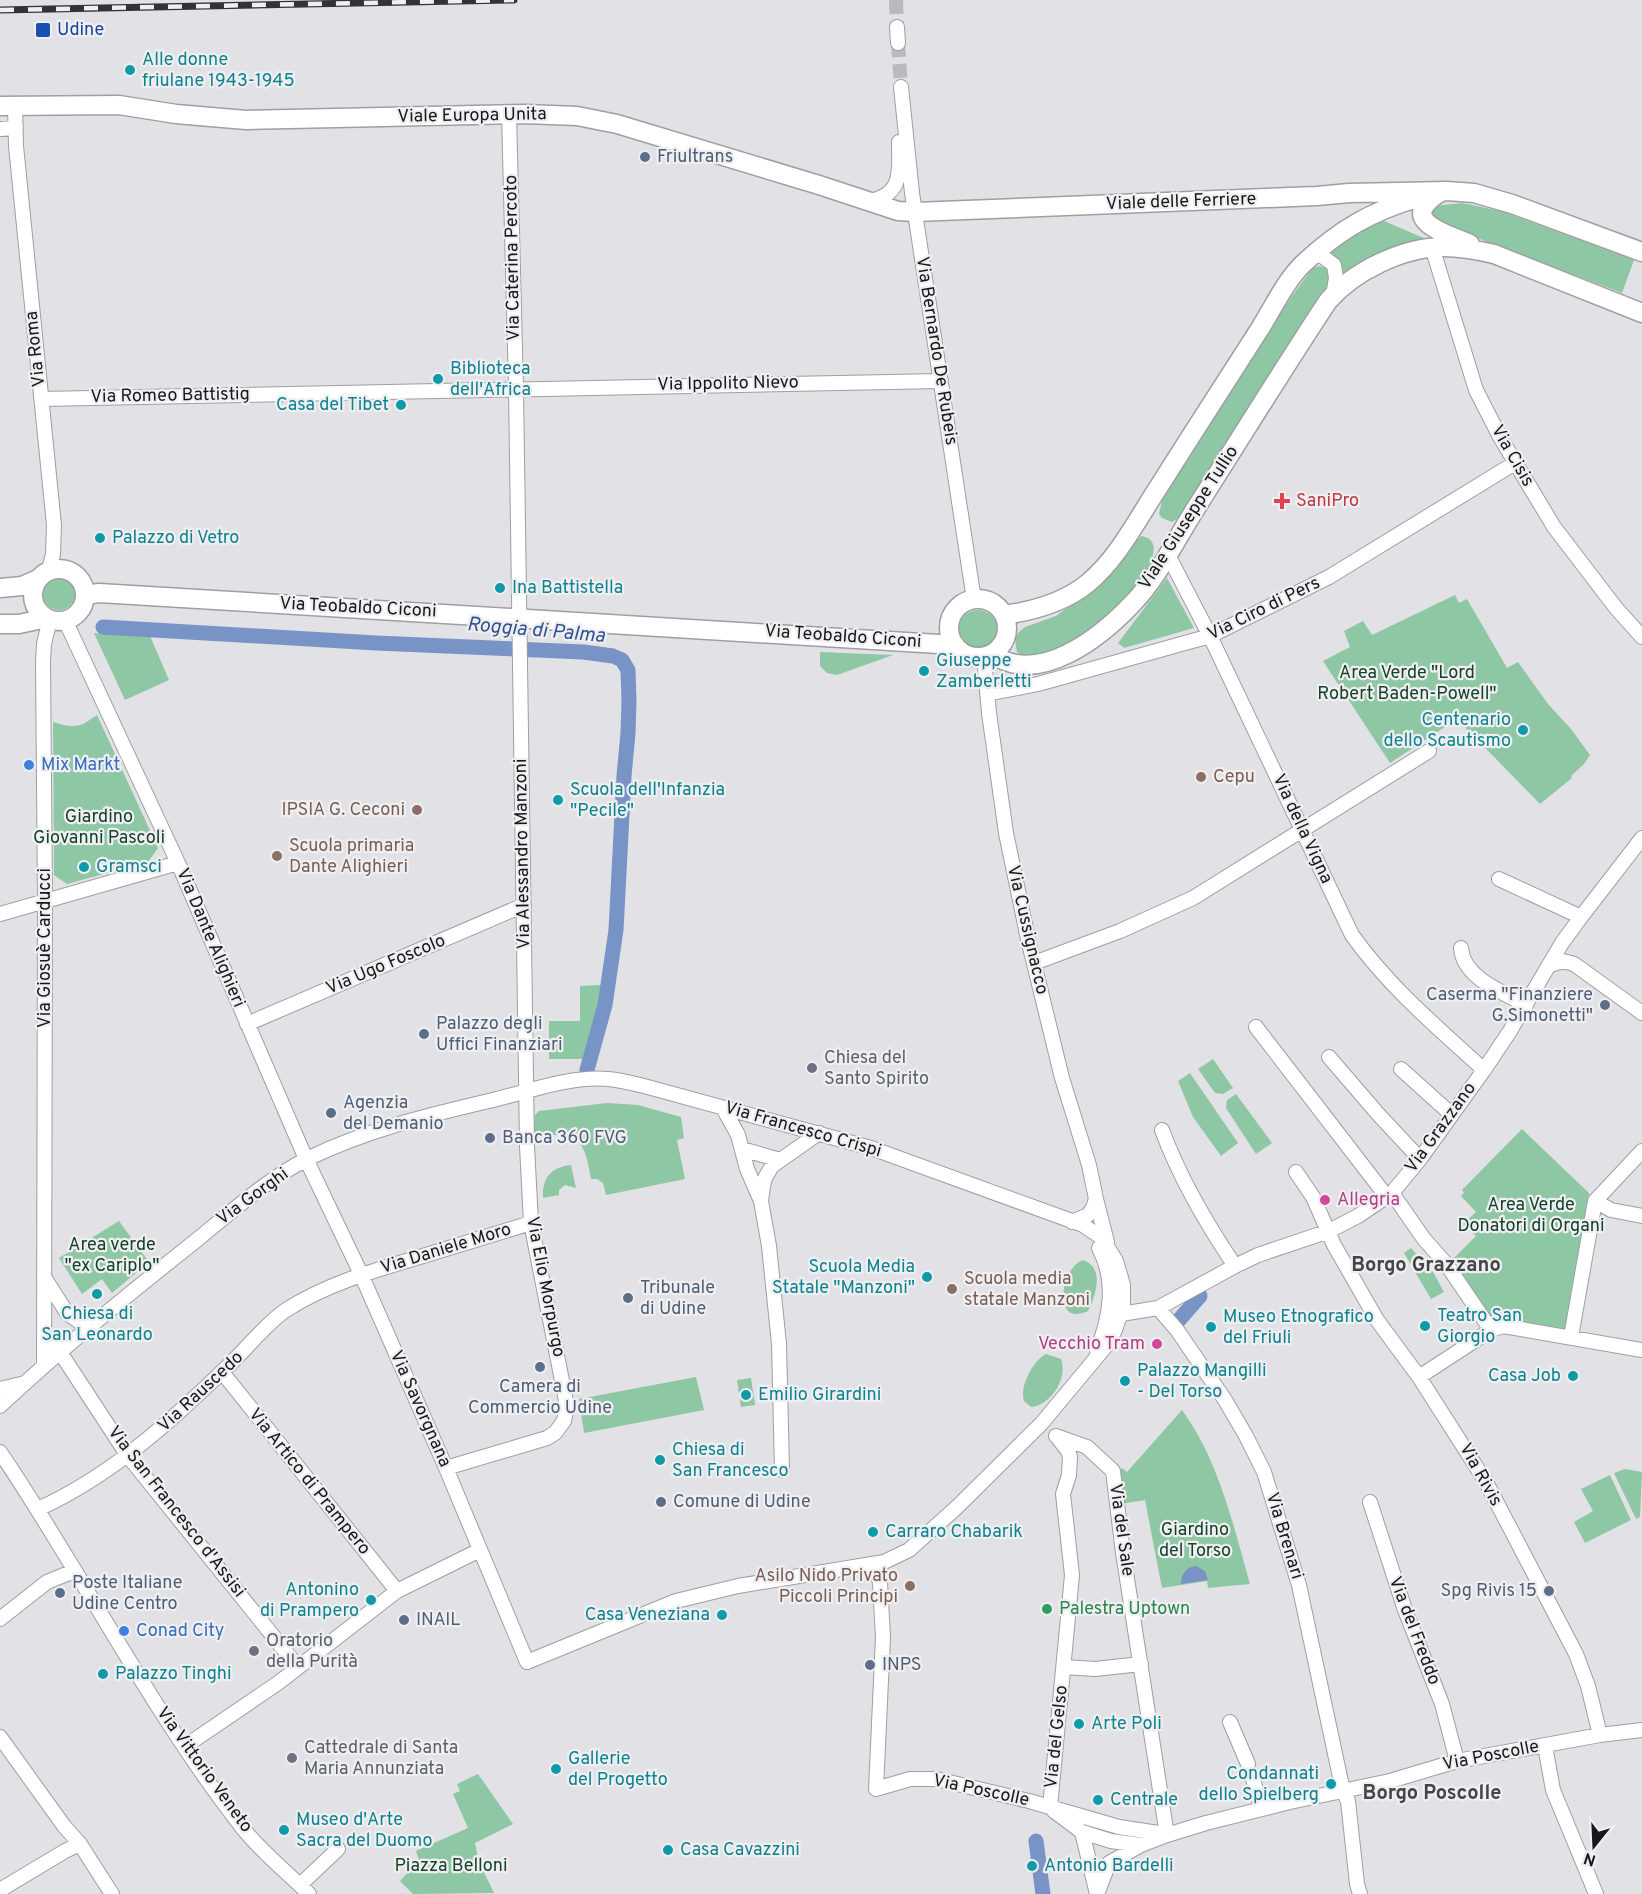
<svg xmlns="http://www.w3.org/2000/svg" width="1642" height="1894" viewBox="0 0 1642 1894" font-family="Overpass,sans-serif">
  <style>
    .green { fill: #8ec7a3 }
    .water { fill: #7894c6 }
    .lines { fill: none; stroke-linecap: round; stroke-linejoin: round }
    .canal { stroke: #7894c6; stroke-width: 15 }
    .minor-tunnel { stroke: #bab9bc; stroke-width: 14; stroke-dasharray: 14 7; stroke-linecap: butt }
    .minor-casing { stroke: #9f9ea2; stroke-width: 16 }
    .major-casing { stroke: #9f9ea2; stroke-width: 21 }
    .minor { stroke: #fff; stroke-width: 14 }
    .major { stroke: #fff; stroke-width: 18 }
    .rail-casing { stroke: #333335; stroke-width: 7 }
    .rail { stroke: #efeff2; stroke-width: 4.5; stroke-dasharray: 14; stroke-linecap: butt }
    .transit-dot { fill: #1a4fb4; stroke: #efeff2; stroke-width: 2 }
    .culture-dot { fill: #0f9aa8; stroke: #efeff2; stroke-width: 2 }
    .service-dot { fill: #5c6f8a; stroke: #efeff2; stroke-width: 2 }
    .health-dot { fill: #e0444e; stroke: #efeff2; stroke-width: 2 }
    .shop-dot { fill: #3f7fe0; stroke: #efeff2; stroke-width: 2 }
    .education-dot { fill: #8d6e63; stroke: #efeff2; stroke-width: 2 }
    .worship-dot { fill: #6b7280; stroke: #efeff2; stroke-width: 2 }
    .hotel-dot { fill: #d1479c; stroke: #efeff2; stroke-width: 2 }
    .leisure-dot { fill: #2e9e5b; stroke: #efeff2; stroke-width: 2 }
    .labels { text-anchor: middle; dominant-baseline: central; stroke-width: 4.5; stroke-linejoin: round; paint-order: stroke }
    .transit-label { font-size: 18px; fill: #164399; stroke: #efeff2; text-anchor: start }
    .culture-label { font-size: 18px; fill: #0d838f; stroke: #efeff2; text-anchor: start }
    .street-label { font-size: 18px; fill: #181819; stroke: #efeff2 }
    .service-label { font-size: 18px; fill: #4e5e75; stroke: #efeff2; text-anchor: start }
    .health-label { font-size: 18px; fill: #be3a42; stroke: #efeff2; text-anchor: start }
    .park-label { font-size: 18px; fill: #134128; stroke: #efeff2 }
    .shop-label { font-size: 18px; fill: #366cbe; stroke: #efeff2; text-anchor: start }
    .education-label { font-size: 18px; fill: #785e54; stroke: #efeff2; text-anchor: start }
    .worship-label { font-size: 18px; fill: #5b616d; stroke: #efeff2; text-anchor: start }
    .hotel-label { font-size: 18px; fill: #b23c85; stroke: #efeff2; text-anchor: start }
    .leisure-label { font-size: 18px; fill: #27864d; stroke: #efeff2; text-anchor: start }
    .water-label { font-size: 20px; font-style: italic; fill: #2d508e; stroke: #efeff2 }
    .neighbourhood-label { font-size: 20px; font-weight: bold; fill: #454447; stroke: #efeff2 }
  </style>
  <rect width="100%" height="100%" fill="#e2e1e5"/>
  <path class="green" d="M1462 203 1501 211 1634 260 1622 293 1435 222 1430 214 1433 206Z
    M1384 221 1433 242 1401 248 1370 258 1341 277 1338 261 1329 249 1375 223Z
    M1319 266 1325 268 1329 272V286L1181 517 1172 522 1162 518 1159 514 1163 496 1291 297 1313 268Z
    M1141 536C1197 544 1053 688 1017 652L1015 639 1018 633 1025 627 1056 616 1088 593Z
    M1167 578 1194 628 1124 648 1118 643Z
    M43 594a16 16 0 1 1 32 0a16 16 0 1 1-32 0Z
    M1455 595 1459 603 1467 599 1507 668 1518 662 1548 704 1571 729 1590 755 1584 764 1571 776 1572 778 1540 804 1457 719 1390 763 1323 661 1350 647 1344 631 1363 621 1372 635Z
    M959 629a19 19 0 1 1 38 0a19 19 0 1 1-38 0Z
    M94 633 150 636 169 680 125 700Z
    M820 652 893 655 837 675 827 673 820 666Z
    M97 715 158 848 148 862 67 884 54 875 53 722C64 725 76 730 88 721 91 719 94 717 97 715Z
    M601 985 596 1025 587 1059H549V1021H580V986Z
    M1213 1059 1233 1088 1223 1094 1215 1093 1198 1069Z
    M1190 1073 1238 1143 1221 1156 1193 1117 1178 1081Z
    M1236 1094 1272 1143 1256 1154 1226 1108 1227 1100Z
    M607 1103 638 1105 681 1117 684 1138 677 1140 685 1179 606 1195 603 1183 597 1179H591C584 1135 575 1129 532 1139L535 1115 539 1111Z
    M1522 1129 1589 1193 1590 1205 1566 1330 1486 1316 1450 1262 1476 1236 1463 1224 1476 1212 1461 1196 1464 1193 1462 1190Z
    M571 1165 576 1188 565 1185 559 1190V1195L543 1198C542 1178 551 1167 571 1165Z
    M119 1221 149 1262 112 1293 102 1279 82 1294 59 1258Z
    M1411 1248 1433 1272 1444 1292 1431 1299 1404 1253Z
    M1083 1260C1105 1268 1096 1295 1088 1311 1052 1328 1060 1268 1083 1260Z
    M1046 1354 1061 1359C1068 1378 1051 1405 1031 1407L1024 1401C1019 1388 1033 1360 1046 1354Z
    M696 1377 704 1410 584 1433 579 1399Z
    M751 1378 755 1405 741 1407 737 1380Z
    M1182 1410C1219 1461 1233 1524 1250 1584L1208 1588 1207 1581 1162 1588 1145 1500 1120 1504 1117 1474 1122 1468 1127 1472Z
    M1625 1469 1642 1472 1640 1517 1636 1519 1614 1473Z
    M1610 1475 1631 1520 1585 1543 1574 1522 1593 1511 1581 1489Z
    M478 1774 513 1824 475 1843 479 1862 494 1893 413 1894 400 1881 419 1860 416 1851 468 1828 453 1794 460 1791 457 1784Z"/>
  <path class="water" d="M1196 1566 1205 1571 1208 1580 1181 1584C1181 1574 1186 1567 1196 1566Z"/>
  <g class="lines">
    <path class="canal" d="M103 627 376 643 583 652 613 656 622 660 628 670 629 701 628 733 624 776 616 930 605 1005 587 1070
      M1179 1320 1200 1296
      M1036 1841 1043 1894"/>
    <path class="minor-tunnel" d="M896 0 897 27
      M898 43 901 87"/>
    <defs>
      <path id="minor" d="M897 27 898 43
        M901 87 912 193 974 600
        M15 106 16 146 54 525 53 554 49 570
        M0 129 16 128
        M869 201C904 195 899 170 899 142
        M1432 247 1476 390 1500 437 1554 527 1616 608 1642 637
        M1313 255 1322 256 1334 265 1336 278 1333 296
        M41 399 941 381
        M1168 555 1210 636 1352 935C1389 987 1437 1027 1484 1070
        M984 657 989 713 1006 833 1028 939 1062 1078 1089 1165 1096 1199 1093 1208 1088 1215 1072 1222
        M987 694 1038 684 1210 636 1329 577 1515 463
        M1499 879 1581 917
        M0 914 178 863
        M1461 948C1463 978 1503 992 1526 1005
        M1034 963 1120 931 1193 898 1429 751
        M1550 965 1563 961 1574 964 1642 1013
        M247 1024 524 905
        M1256 1027 1387 1197
        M1329 1057 1378 1114 1420 1159
        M1401 1069 1451 1114
        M723 1108 738 1135 747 1169 761 1201
        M1162 1130C1180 1179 1206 1223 1235 1266
        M742 1149 780 1160
        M1296 1172 1313 1197 1334 1245 1377 1320 1419 1377 1486 1482 1576 1654 1588 1686 1600 1735
        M1392 1193 1424 1239 1447 1265 1491 1330
        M1096 1199 1107 1242
        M1595 1201 1611 1210 1642 1216
        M44 1277 67 1313 88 1328
        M1158 1308 1177 1330 1225 1400 1246 1436 1264 1472 1299 1585 1343 1791 1348 1801 1357 1884 1360 1894
        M1106 1322 1121 1314 1158 1308 1235 1266 1258 1255 1329 1231 1358 1216 1392 1193 1420 1159 1484 1070 1510 1031 1562 943 1581 917 1642 838
        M1571 1337 1595 1201 1642 1151
        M56 1346 128 1456 298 1667
        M1097 1351C1110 1317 1117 1282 1099 1248
        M44 1365 45 901 43 661 44 644 50 619
        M222 1372 397 1591
        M1419 1377 1491 1330 1503 1326 1642 1350
        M0 1389 21 1384
        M0 1406C63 1347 130 1293 198 1239 231 1212 269 1178 307 1159 366 1130 429 1115 493 1100 530 1091 570 1076 608 1079 620 1080 632 1083 644 1086L871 1148 1083 1225 1102 1238 1116 1261 1120 1274 1123 1285V1306L1115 1330 1106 1346 1041 1424 956 1508 909 1550 884 1562 738 1586 676 1601 527 1662 446 1468 361 1274 306 1159 178 863 65 620
        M1056 1436 1087 1447 1113 1471 1123 1553 1167 1835
        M0 1452C83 1575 150 1709 241 1826 260 1851 287 1872 309 1894
        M446 1468 547 1438 555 1433 564 1421 567 1406 531 1223 527 1146 516 388 509 114
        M782 1470 779 1344 769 1246 761 1201 763 1186 765 1178 772 1166 819 1133
        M1370 1502 1405 1610 1442 1704 1457 1761
        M38 1509C111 1476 170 1422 227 1367 247 1349 264 1325 286 1310 325 1285 369 1272 413 1259 452 1247 491 1235 531 1223
        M875 1564 880 1583 883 1637 876 1789 910 1779H936L1029 1801 1119 1827 1165 1834
        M0 1619 47 1582 74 1571
        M1064 1667 1095 1669 1141 1664
        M1230 1722 1248 1764
        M0 1737 64 1826 80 1844 112 1894
        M1545 1746 1553 1790 1596 1894
        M184 1747 278 1683 397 1591 480 1550
        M1252 1775 1261 1808
        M1050 1807 1072 1575 1063 1494 1069 1475 1070 1457 1068 1451 1058 1438
        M1054 1811 1082 1832 1111 1841 1141 1845
        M1082 1832 1097 1894
        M300 1885 338 1849
        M0 1890 65 1851 80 1844
        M1097 1894 1109 1863 1141 1845 1167 1835 1206 1823 1290 1802 1390 1781 1457 1761 1600 1735 1642 1730"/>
      <path id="major" d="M0 106 119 105 176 114 246 120 525 114 577 116 617 124 819 185 898 211 915 212 1317 196 1349 193 1447 191 1474 193 1512 204 1642 252
        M1441 192C1434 196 1427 201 1423 209 1416 227 1458 238 1470 244
        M33 595a26 26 0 1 1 52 0a26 26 0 1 1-52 0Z
        M0 588 22 586 38 579
        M85 595 99 593 955 645
        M949 628a29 29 0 1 1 58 0a29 29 0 1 1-58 0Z
        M1004 615C1033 611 1065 602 1088 583 1118 558 1137 520 1158 488 1192 434 1227 380 1261 327 1274 306 1286 280 1304 263 1339 230 1372 211 1417 198
        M0 624H19L47 618
        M992 654C1039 687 1101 637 1133 603 1159 576 1176 539 1196 508 1240 439 1283 369 1328 301 1354 271 1403 247 1444 247 1461 247 1477 250 1494 254L1642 313"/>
    </defs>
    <use href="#minor" class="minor-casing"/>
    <use href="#major" class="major-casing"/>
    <use href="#minor" class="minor"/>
    <use href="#major" class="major"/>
    <defs>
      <path id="rail" d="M0 10 514 0"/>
    </defs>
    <use href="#rail" class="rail-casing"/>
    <use href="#rail" class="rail"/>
  </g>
  <rect class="transit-dot" x="35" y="22" width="16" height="16" rx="3"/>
  <g class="culture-dot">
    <circle cx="130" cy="70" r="6"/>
    <circle cx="438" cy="379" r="6"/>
    <circle cx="401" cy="405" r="6"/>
    <circle cx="100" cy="538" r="6"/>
    <circle cx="500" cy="588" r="6"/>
    <circle cx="924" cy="671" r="6"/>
    <circle cx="1523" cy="730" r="6"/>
    <circle cx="558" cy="800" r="6"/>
    <circle cx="84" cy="867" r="6"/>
    <circle cx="927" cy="1277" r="6"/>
    <circle cx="97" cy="1294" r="6"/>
    <circle cx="1425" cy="1326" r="6"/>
    <circle cx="1211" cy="1327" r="6"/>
    <circle cx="1573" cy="1376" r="6"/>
    <circle cx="1125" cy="1381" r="6"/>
    <circle cx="746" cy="1395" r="6"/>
    <circle cx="660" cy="1460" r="6"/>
    <circle cx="873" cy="1532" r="6"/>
    <circle cx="371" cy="1600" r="6"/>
    <circle cx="722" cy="1615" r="6"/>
    <circle cx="103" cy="1674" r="6"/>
    <circle cx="1079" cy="1724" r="6"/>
    <circle cx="556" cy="1769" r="6"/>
    <circle cx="1331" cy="1784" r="6"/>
    <circle cx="1098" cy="1800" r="6"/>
    <circle cx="284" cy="1830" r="6"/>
    <circle cx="668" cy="1850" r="6"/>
    <circle cx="1032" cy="1866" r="6"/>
  </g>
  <g class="service-dot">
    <circle cx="645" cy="157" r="6"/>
    <circle cx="1605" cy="1005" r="6"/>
    <circle cx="424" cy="1034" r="6"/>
    <circle cx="331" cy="1113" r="6"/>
    <circle cx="490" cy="1138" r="6"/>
    <circle cx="628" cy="1298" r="6"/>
    <circle cx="540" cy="1367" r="6"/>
    <circle cx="661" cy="1502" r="6"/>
    <circle cx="1549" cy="1591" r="6"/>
    <circle cx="60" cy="1593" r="6"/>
    <circle cx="404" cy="1620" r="6"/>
    <circle cx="870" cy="1665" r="6"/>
  </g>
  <path class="health-dot" d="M1279 492h6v6h6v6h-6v6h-6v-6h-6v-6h6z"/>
  <g class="shop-dot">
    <circle cx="29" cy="765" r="6"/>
    <circle cx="124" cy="1631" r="6"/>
  </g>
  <g class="education-dot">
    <circle cx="1201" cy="777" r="6"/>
    <circle cx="417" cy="810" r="6"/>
    <circle cx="277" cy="856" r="6"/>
    <circle cx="952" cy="1289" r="6"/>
    <circle cx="910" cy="1586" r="6"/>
  </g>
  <g class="worship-dot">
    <circle cx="812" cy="1068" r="6"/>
    <circle cx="254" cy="1651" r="6"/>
    <circle cx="292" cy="1758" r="6"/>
  </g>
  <g class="hotel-dot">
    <circle cx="1325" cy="1200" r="6"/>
    <circle cx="1157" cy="1344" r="6"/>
  </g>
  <circle class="leisure-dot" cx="1047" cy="1609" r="6"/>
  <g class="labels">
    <g class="transit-label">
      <text x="57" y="30">Udine</text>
    </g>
    <g class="culture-label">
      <text x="142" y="60">Alle donne<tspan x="142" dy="21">friulane 1943-1945</tspan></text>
      <text x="450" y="369">Biblioteca<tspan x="450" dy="21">dell'Africa</tspan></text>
      <text x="389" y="405" text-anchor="end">Casa del Tibet</text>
      <text x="112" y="538">Palazzo di Vetro</text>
      <text x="512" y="588">Ina Battistella</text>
      <text x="936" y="661">Giuseppe<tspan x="936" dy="21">Zamberletti</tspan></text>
      <text x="1511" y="720" text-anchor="end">Centenario<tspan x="1511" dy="21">dello Scautismo</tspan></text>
      <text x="570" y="790">Scuola dell'Infanzia<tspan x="570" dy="21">"Pecile"</tspan></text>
      <text x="96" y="867">Gramsci</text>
      <text x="915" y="1267" text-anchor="end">Scuola Media<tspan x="915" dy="21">Statale "Manzoni"</tspan></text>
      <text x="97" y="1314" text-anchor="middle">Chiesa di<tspan x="97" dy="21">San Leonardo</tspan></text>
      <text x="1437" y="1316">Teatro San<tspan x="1437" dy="21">Giorgio</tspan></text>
      <text x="1223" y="1317">Museo Etnografico<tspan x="1223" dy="21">del Friuli</tspan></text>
      <text x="1137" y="1371">Palazzo Mangilli<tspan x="1137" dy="21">- Del Torso</tspan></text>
      <text x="1561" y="1376" text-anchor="end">Casa Job</text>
      <text x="758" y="1395">Emilio Girardini</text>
      <text x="672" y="1450">Chiesa di<tspan x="672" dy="21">San Francesco</tspan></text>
      <text x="885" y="1532">Carraro Chabarik</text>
      <text x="359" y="1590" text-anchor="end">Antonino<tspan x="359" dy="21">di Prampero</tspan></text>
      <text x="710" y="1615" text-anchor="end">Casa Veneziana</text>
      <text x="115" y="1674">Palazzo Tinghi</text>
      <text x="1091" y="1724">Arte Poli</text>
      <text x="568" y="1759">Gallerie<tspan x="568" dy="21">del Progetto</tspan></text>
      <text x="1319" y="1774" text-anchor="end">Condannati<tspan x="1319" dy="21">dello Spielberg</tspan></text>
      <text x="1110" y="1800">Centrale</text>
      <text x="296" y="1820">Museo d'Arte<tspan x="296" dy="21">Sacra del Duomo</tspan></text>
      <text x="680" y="1850">Casa Cavazzini</text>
      <text x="1044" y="1866">Antonio Bardelli</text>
    </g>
    <g class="street-label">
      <text transform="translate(472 116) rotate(-1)">Viale Europa Unita</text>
      <text transform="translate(1181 202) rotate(-2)">Viale delle Ferriere</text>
      <text transform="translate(513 258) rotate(-91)">Via Caterina Percoto</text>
      <text transform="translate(36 349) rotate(-96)">Via Roma</text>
      <text transform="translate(936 351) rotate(81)">Via Bernardo De Rubeis</text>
      <text transform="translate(728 384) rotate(-1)">Via Ippolito Nievo</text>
      <text transform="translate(170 396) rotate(-1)">Via Romeo Battistig</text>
      <text transform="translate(1512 456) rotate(60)">Via Cisis</text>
      <text transform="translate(1189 518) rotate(-57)">Viale Giuseppe Tullio</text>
      <text transform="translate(358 608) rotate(3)">Via Teobaldo Ciconi</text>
      <text transform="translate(1264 609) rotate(-26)">Via Ciro di Pers</text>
      <text transform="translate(843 637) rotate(4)">Via Teobaldo Ciconi</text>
      <text transform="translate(1302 829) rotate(65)">Via della Vigna</text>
      <text transform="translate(523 854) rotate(-91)">Via Alessandro Manzoni</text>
      <text transform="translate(1027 930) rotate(77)">Via Cussignacco</text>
      <text transform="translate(210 938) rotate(67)">Via Dante Alighieri</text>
      <text transform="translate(45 948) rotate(-90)">Via Giosuè Carducci</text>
      <text transform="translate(386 965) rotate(-23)">Via Ugo Foscolo</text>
      <text transform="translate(1441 1128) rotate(-54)">Via Grazzano</text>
      <text transform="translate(803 1130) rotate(16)">Via Francesco Crispi</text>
      <text transform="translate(253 1197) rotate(-36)">Via Gorghi</text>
      <text transform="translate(446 1249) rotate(-17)">Via Daniele Moro</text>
      <text transform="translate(545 1287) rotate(79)">Via Elio Morpurgo</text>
      <text transform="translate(201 1392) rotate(-43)">Via Rauscedo</text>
      <text transform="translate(420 1409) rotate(66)">Via Savorgnana</text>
      <text transform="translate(1480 1475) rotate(61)">Via Rivis</text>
      <text transform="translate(309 1482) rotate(51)">Via Artico di Prampero</text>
      <text transform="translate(176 1512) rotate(52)">Via San Francesco d'Assisi</text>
      <text transform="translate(1121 1530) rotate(82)">Via del Sale</text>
      <text transform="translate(1284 1536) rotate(73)">Via Brenari</text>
      <text transform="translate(1414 1631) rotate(69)">Via del Freddo</text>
      <text transform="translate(1057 1737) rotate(-84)">Via del Gelso</text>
      <text transform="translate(1491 1756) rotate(-11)">Via Poscolle</text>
      <text transform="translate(204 1770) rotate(54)">Via Vittorio Veneto</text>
      <text transform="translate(981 1791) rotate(12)">Via Poscolle</text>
    </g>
    <g class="service-label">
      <text x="657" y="157">Friultrans</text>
      <text x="1593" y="995" text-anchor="end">Caserma "Finanziere<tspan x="1593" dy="21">G.Simonetti"</tspan></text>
      <text x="436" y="1024">Palazzo degli<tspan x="436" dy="21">Uffici Finanziari</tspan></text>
      <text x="343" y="1103">Agenzia<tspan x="343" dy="21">del Demanio</tspan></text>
      <text x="502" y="1138">Banca 360 FVG</text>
      <text x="640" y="1288">Tribunale<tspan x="640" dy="21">di Udine</tspan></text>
      <text x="540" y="1387" text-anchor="middle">Camera di<tspan x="540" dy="21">Commercio Udine</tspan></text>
      <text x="673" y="1502">Comune di Udine</text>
      <text x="72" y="1583">Poste Italiane<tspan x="72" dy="21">Udine Centro</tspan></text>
      <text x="1537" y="1591" text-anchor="end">Spg Rivis 15</text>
      <text x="416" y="1620">INAIL</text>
      <text x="882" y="1665">INPS</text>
    </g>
    <g class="health-label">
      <text x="1296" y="501">SaniPro</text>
    </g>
    <g class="park-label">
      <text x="1407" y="673">Area Verde "Lord<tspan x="1407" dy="21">Robert Baden-Powell"</tspan></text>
      <text x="99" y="817">Giardino<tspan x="99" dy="21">Giovanni Pascoli</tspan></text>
      <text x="1531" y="1205">Area Verde<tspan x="1531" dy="21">Donatori di Organi</tspan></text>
      <text x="112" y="1245">Area verde<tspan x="112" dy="21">"ex Cariplo"</tspan></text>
      <text x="1195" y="1530">Giardino<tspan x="1195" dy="21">del Torso</tspan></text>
      <text x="451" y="1866">Piazza Belloni</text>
    </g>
    <g class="shop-label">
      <text x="41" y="765">Mix Markt</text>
      <text x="136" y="1631">Conad City</text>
    </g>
    <g class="education-label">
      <text x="1213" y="777">Cepu</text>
      <text x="405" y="810" text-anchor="end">IPSIA G. Ceconi</text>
      <text x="289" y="846">Scuola primaria<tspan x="289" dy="21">Dante Alighieri</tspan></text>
      <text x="964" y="1279">Scuola media<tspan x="964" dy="21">statale Manzoni</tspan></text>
      <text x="898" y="1576" text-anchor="end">Asilo Nido Privato<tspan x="898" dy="21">Piccoli Principi</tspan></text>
    </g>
    <g class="worship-label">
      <text x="824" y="1058">Chiesa del<tspan x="824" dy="21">Santo Spirito</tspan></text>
      <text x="266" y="1641">Oratorio<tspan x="266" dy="21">della Purità</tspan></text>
      <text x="304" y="1748">Cattedrale di Santa<tspan x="304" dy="21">Maria Annunziata</tspan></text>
    </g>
    <g class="hotel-label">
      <text x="1337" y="1200">Allegria</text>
      <text x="1145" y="1344" text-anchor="end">Vecchio Tram</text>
    </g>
    <g class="leisure-label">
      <text x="1059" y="1609">Palestra Uptown</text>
    </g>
    <g class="water-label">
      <text transform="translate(536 631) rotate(5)">Roggia di Palma</text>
    </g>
    <g class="neighbourhood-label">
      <text x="1426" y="1266">Borgo Grazzano</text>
      <text x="1432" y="1794">Borgo Poscolle</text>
    </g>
  </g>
  <g transform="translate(1594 1846) rotate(198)" stroke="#efeff2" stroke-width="4.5" paint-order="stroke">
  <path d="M0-4.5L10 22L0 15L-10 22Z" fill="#181819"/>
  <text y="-9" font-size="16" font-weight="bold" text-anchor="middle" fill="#181819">N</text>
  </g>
</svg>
